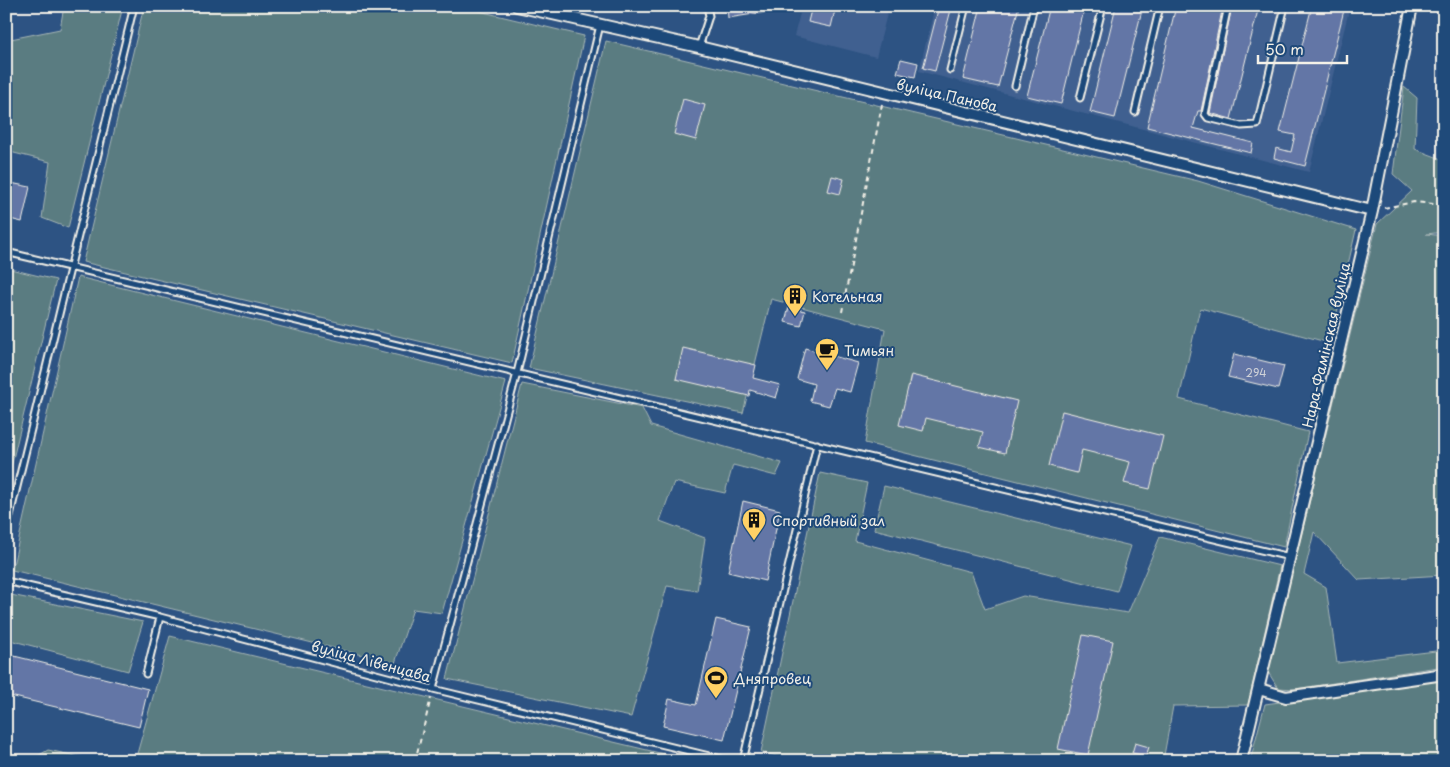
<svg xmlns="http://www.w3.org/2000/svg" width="1450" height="767" viewBox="0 0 1450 767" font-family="'Playpen Sans',sans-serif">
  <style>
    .built { fill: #416190 }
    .green { fill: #5a7c81; stroke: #a7b6b4 }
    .building { fill: #6376a6; stroke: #f4f1e8 }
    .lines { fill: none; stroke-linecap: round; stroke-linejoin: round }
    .lane-casing { stroke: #f4f1e8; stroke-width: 9 }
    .street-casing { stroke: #f4f1e8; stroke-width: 14 }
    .path { stroke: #f4f1e8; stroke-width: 2; stroke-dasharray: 5 4; stroke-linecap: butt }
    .lane { stroke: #1f4a7a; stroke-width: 5 }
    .street { stroke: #1f4a7a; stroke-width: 10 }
    .labels { text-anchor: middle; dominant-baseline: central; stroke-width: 4; stroke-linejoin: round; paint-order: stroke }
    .number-label { font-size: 11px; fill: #d0d2d8 }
    .street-label { font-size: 14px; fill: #f4f1e8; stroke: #1f4a7a }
    .poi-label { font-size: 14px; fill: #f4f1e8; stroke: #1f4a7a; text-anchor: start }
  </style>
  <rect width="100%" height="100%" fill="#2d5383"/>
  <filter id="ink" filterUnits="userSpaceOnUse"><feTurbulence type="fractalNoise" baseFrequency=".02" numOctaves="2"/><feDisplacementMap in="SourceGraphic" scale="10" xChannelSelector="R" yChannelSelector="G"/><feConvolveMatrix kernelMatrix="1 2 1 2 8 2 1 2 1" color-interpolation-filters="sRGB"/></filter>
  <g filter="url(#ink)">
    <path class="built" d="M802 6H889L876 57 794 36Z
      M935 6H1350L1309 172 919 71Z"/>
    <path class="green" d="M64 6H123L68 228 42 218 50 162 6 151V40L60 29Z
      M144 6H458L584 36 512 363 83 262Z
      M606 41 1198 181 1356 230 1330 343 1200 308 1179 399 1308 432 1284 547 865 443 885 329 771 299 743 413 529 368Z
      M1404 87 1417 98 1415 149 1444 160V232L1426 234 1444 236V575L1359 580 1314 532 1304 574 1326 587 1337 663 1444 650V666L1295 689 1278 688 1268 672 1377 224 1412 191 1393 174Z
      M6 268 56 280 6 488Z
      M78 277 506 382 442 613 413 609 395 663 12 570Z
      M522 384 642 408 651 426 782 463 776 476 733 465 725 493 674 482 660 521 705 538 697 591 667 586 631 717 447 679Z
      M820 473 867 483 855 541 971 572 985 609 1023 596 1128 613 1160 537 1280 566 1248 705 1173 706 1163 761H796L761 752Z
      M884 486 1131 546 1117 591 874 529Z
      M6 594 143 622 128 671 6 639Z
      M170 636 693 761H135Z
      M1444 679V761H1250L1265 704Z
      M48 750 99 761H29Z"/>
    <path class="building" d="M727 6H767V12L728 18Z
      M812 6H836L831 27 808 22Z
      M939 6H952L935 71 923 68Z
      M981 6H1019L998 87 963 79Z
      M1050 6H1085L1061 104 1027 96Z
      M1116 6H1143L1115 118 1090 112Z
      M1176 6H1223L1201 111H1198L1193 128 1253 143 1251 153 1147 127Z
      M1232 6H1259L1231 119 1210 113Z
      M1312 6H1345L1305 166 1274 158 1276 148 1291 152 1295 135 1280 132Z
      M901 59 918 63 915 77 897 73Z
      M683 99 705 105 696 140 674 134Z
      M832 176 844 179 840 194 828 191Z
      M6 182 30 187 22 222 6 218Z
      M789 307 805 311 801 326 785 322Z
      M683 348 756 365 753 378 780 385 776 398 750 390 749 396 676 379Z
      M805 348 858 363 850 392 835 388 829 406 810 401 814 384 797 379Z
      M1234 354 1284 366 1278 389 1228 377Z
      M911 375 1017 401 1005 453 979 447 983 432 926 418 923 431 899 425Z
      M1062 411 1163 436 1150 489 1124 483 1130 462 1082 450 1077 473 1049 466Z
      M743 501 780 510 765 581 728 572Z
      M716 619 751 627 724 740 663 726 669 699 696 705Z
      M1083 635 1113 641 1088 755 1058 749Z
      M6 654 148 689 139 727 6 695Z
      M1135 743 1149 747 1146 756 1132 753Z"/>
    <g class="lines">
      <defs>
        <path id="lane" d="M1228 6 1205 114 1208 118 1241 126 1257 125 1285 6
          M699 47 709 16 707 6
          M950 70 966 6
          M1015 86 1034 6
          M1080 98 1103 6
          M1135 112 1160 6
          M6 252 1290 557
          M6 532 134 6
          M6 581 160 617 433 689 730 761
          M146 674 160 617
          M433 689 517 373 600 25
          M743 761 817 444"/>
        <path id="street" d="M517 6 699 47 1372 211
          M1259 689 1286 697 1444 674
          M1241 761 1372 211 1412 6"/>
      </defs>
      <use href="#lane" class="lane-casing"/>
      <use href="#street" class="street-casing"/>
      <path class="path" d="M1384 208 1414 202 1444 205
        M842 312 882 104
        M415 761 431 698"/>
      <use href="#lane" class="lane"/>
      <use href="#street" class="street"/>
    </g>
  </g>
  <defs>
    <symbol id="building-pin" viewBox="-11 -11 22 30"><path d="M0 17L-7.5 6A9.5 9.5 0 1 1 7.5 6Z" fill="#ffd166" stroke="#1f4a7a"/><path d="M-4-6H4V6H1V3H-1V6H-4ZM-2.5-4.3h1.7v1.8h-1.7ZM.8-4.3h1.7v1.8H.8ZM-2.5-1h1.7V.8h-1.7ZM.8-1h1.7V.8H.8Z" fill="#111"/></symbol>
    <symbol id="cafe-pin" viewBox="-11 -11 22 30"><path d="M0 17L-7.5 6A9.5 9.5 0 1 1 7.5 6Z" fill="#ffd166" stroke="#1f4a7a"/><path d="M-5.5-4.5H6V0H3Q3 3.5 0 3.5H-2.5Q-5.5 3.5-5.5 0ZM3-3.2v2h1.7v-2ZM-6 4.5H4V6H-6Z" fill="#111"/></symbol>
    <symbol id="stadium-pin" viewBox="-11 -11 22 30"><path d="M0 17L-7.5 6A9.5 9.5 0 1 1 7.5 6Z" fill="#ffd166" stroke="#1f4a7a"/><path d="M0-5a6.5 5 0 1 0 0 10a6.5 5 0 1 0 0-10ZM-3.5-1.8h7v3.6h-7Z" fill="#111"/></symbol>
  </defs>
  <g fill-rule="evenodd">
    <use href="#building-pin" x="781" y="282" width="28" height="38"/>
    <use href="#cafe-pin" x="813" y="336" width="28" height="38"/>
    <use href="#building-pin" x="740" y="506" width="28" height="38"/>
    <use href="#stadium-pin" x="702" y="664" width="28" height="38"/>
  </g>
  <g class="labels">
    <g class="number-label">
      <text x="1256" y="372">294</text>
    </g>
    <g class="street-label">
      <text transform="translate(947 95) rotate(13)">вуліца Панова</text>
      <text transform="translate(1326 345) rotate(-77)">Нара-Фамінская вуліца</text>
      <text transform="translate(371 661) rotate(15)">вуліца Лівенцава</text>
    </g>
    <g class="poi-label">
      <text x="812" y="296">Котельная</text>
      <text x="844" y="350">Тимьян</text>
      <text x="772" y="520">Спортивный зал</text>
      <text x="734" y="678">Дняпровец</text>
    </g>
  </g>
  <rect width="1450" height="767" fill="none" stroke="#1f4a7a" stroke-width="25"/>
  <rect x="12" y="12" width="1425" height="742" fill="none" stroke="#f4f1e8" stroke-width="2" filter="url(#ink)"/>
  <path d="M1258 55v8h89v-8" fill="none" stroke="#f4f1e8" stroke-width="2.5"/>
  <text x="1265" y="55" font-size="15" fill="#f4f1e8" stroke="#1f4a7a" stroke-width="4" paint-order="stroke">50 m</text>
</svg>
